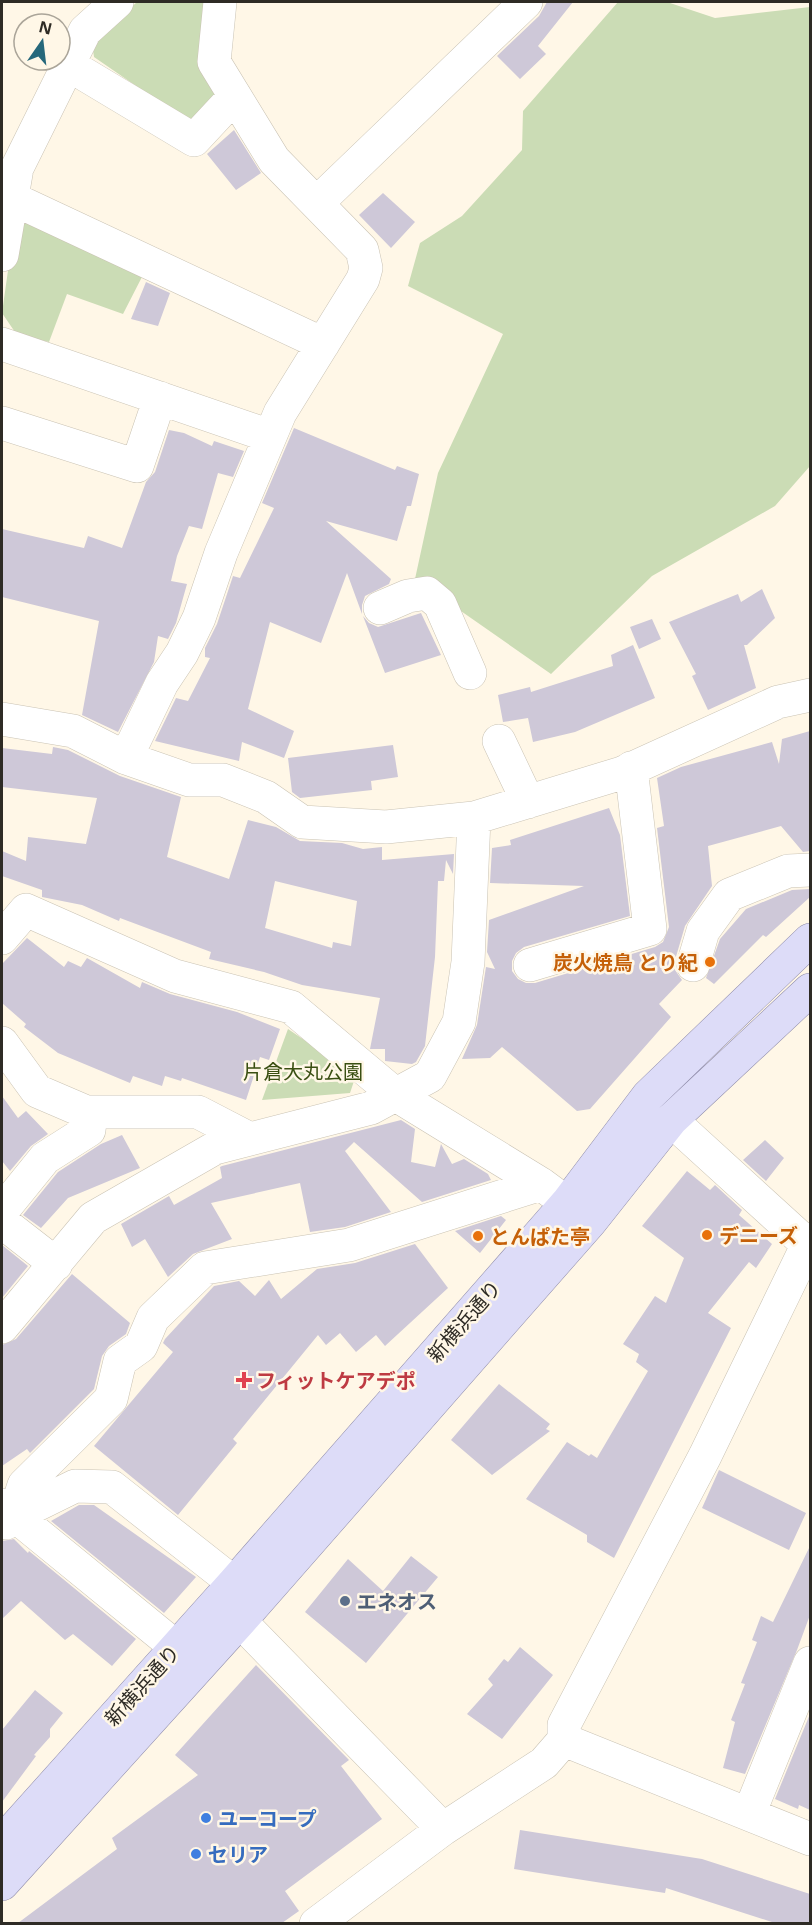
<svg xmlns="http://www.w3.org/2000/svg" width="812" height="1925" viewBox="0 0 812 1925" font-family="'Noto Sans','Noto Sans JP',sans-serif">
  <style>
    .green { fill: #cbdcb5 }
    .building { fill: #cec8d8; fill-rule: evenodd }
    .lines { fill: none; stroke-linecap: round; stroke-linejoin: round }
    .minor-casing { stroke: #cac3b4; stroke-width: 34 }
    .major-casing { stroke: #918eab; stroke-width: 34 }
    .minor { stroke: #fff; stroke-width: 33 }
    .major { stroke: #dddcf8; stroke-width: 33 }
    .food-dot { fill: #e8710a; stroke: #fff7e7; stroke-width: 2 }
    .health-dot { fill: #e0444e; stroke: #fff7e7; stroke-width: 2 }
    .service-dot { fill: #5c6f8a; stroke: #fff7e7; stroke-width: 2 }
    .shop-dot { fill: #3f7fe0; stroke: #fff7e7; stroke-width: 2 }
    .labels { text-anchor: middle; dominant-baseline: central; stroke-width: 5; stroke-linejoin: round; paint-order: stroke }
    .food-label { font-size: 20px; font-weight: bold; fill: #c56008; stroke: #fff7e7; text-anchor: start }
    .park-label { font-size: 20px; fill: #3a4f12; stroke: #fff7e7 }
    .street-label { font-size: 20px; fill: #2e2b25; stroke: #fff7e7 }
    .health-label { font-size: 20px; font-weight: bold; fill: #be3a42; stroke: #fff7e7; text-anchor: start }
    .service-label { font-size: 20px; font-weight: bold; fill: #4e5e75; stroke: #fff7e7; text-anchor: start }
    .shop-label { font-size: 20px; font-weight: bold; fill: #366cbe; stroke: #fff7e7; text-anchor: start }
  </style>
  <rect width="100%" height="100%" fill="#fff7e7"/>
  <path class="green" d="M137 2H212L224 98 197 128 94 57 92 43Z
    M618 2H667L715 18 810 7V466L775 506 652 576 551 674 415 579 438 473 503 334 408 286 420 243 462 216 522 150 523 111Z
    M28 221 144 273 123 314 67 294 49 342 17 335 2 313 14 228 19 223Z
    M288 1029 356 1075 350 1093 262 1100Z"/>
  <path class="building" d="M547 2H573L538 46 546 54 520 79 497 56 539 16Z
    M234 130 261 173 236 190 207 154Z
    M383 193 415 222 391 248 359 215Z
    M146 282 170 293 158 326 131 319Z
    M294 428 395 470 397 466 419 474 411 506H407L397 541 326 521 391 579 389 584 365 596 362 605V614L347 573 321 643 270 622 248 709 294 731 284 758 242 742 239 761 155 741 176 698 188 701 210 658 205 657V648L217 624 233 576 240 578 274 508 262 503Z
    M169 430 184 433 212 446 214 441 244 451 233 477 218 473 202 529 189 526 177 556 171 581 187 584 176 623 168 639 158 636 154 662 118 732 82 715 99 621 2 597V529L84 548 88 536 122 548 146 482 155 472Z
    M762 589 775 618 747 645H744L756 688 708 710 692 676 696 674 669 622 738 594 741 602Z
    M421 613 441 655 385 673 363 616 369 623 378 627Z
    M652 619 661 639 639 649 630 627Z
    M633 645 655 698 575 732 533 742 528 718 503 722 498 695 530 687 531 692 613 666 611 655Z
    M810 731V851L803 852 781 826 708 846 712 886 685 926 675 960V970L682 980 659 1004 671 1017 590 1109 577 1111 502 1047 490 1058 462 1059 477 1025 486 967 495 969 487 952 489 920 584 886 490 883 492 848 511 845 510 840 609 808 620 835 630 916 524 947 516 953 512 961V971L518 979 526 983H535L655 947 663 942 669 927 657 828 664 826 657 778 681 767 772 742 779 764 782 739Z
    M393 745 398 777 371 781 372 790 300 798 292 792 288 758Z
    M53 747 68 750 120 776 181 797 167 857 229 879 248 820 276 827 300 841 342 843 363 849 382 847V860L454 854 453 874 446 860 444 881H438L435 957 425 1046 416 1062 412 1064 385 1061V1049H370L380 998 302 985 264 972 209 959 211 952 120 918 119 921 82 905 42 897V890L2 876V851L26 861 28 837 86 844 97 798 2 787V748L52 754ZM275 881 357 901 351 946 333 942 332 948 265 928Z
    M810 889V897L766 937 763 935 714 984 706 978 720 939 746 909 792 890Z
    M27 938 64 967 68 961 81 967 87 958 140 988 142 982 170 994 237 1012 280 1029 269 1060 260 1057 246 1100 182 1078 181 1081 165 1076 162 1086 133 1076 130 1083 58 1053 24 1027 26 1024 2 1003V964Z
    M2 1096 18 1118 26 1111 48 1134 31 1146 10 1171 2 1161Z
    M401 1120 415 1129 411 1162 435 1167 441 1144 452 1164 464 1159 488 1174 491 1180 422 1202 354 1142 345 1151 391 1212 345 1227 310 1232 300 1183 211 1203 232 1239 193 1254 168 1277 145 1239 132 1247 121 1224 169 1196 174 1205 222 1178 220 1167 222 1166Z
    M122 1135 140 1168 68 1198 41 1228 23 1215 58 1172 101 1144Z
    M765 1140 784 1158 766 1181 743 1160Z
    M687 1171 710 1190 715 1185 742 1210 739 1215 772 1244 756 1268 749 1262 708 1313 731 1328 614 1558 587 1542V1535L526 1499 567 1442 589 1456 591 1454 597 1458 648 1371 636 1362 639 1354 623 1344 655 1296 666 1303 684 1258 642 1226Z
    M501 1216 506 1220 480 1253 455 1231Z
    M415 1244 448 1288 385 1346 376 1335 356 1352 340 1333 326 1345 318 1335 233 1439 237 1443 178 1515 94 1446 173 1352 163 1343 165 1339 214 1286 239 1281 255 1296 269 1280 281 1299 317 1269 355 1263Z
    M2 1245 28 1266 2 1298Z
    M72 1274 130 1323 126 1334 109 1346 102 1356 94 1389 30 1453 27 1449 2 1466V1345L16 1339Z
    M499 1384 550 1424 546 1429 550 1431 492 1475 451 1440Z
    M719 1470 806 1513 789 1550 702 1508Z
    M79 1505H94L196 1577 164 1613 51 1521Z
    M14 1539 28 1553 29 1551 136 1639 112 1666 73 1634 65 1640 21 1601 2 1619V1541Z
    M810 1546V1615L797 1650 745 1774 723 1768 735 1722 731 1720 745 1684 741 1683 757 1642 752 1640 761 1616 773 1622Z
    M411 1556 438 1577 366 1663 305 1612 348 1559 383 1591Z
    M520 1647 553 1675 502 1739 467 1714 493 1685 488 1679 504 1659 508 1662Z
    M256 1665 349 1760 341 1766 382 1819 285 1891 299 1911 282 1923H18L117 1849 112 1838 198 1775 175 1755Z
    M35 1690 63 1713 50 1729V1737L34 1755 36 1756 2 1802V1730Z
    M810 1714V1810L799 1805 798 1809 775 1799Z
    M520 1830 702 1859 810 1894V1923H775L666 1888 665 1893 514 1869Z"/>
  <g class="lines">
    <defs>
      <path id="minor" d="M69 65 194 140 235 96
        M11 198 323 344
        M318 202 526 2
        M2 255 17 168 85 31 117 2
        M2 344 270 436
        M2 423 137 466 160 398
        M380 608 408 596 427 593 440 604 470 673
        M2 719 73 731 126 758 189 780H223L266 797 302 822 386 827 474 818 622 773 778 702 810 695
        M499 741 528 802
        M126 758 162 683 182 653 199 618 221 553 280 413 363 279 366 268 362 250 274 160 214 62 220 2
        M2 938 26 910 175 976 291 1007 396 1095 541 1184 590 1220
        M530 965 650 929 631 768
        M693 965 703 931 729 895 788 871 810 870
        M2 1043 37 1091 86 1112H198L250 1139
        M671 1120 807 1244
        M2 1211 45 1158 89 1130 91 1112
        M2 1222 56 1264
        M2 1327 93 1218 215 1148 371 1108 430 1076 459 1022 468 962 474 818
        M2 1505 198 1665
        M14 1516 24 1485 111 1399 120 1361 141 1346 153 1318 205 1268 349 1245 541 1184
        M6 1523 14 1516 75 1486 112 1487 234 1583
        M240 1621 443 1829
        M564 1740 810 1839
        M749 1814 810 1663
        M316 1924 443 1829 544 1763 564 1740V1725L705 1456 810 1240"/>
      <path id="major" d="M2 1842 234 1583 568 1202 648 1096 810 940
        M2 1884 240 1621 591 1221 671 1120 810 990"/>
    </defs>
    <use href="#minor" class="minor-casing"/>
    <use href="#major" class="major-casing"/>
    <use href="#minor" class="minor"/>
    <use href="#major" class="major"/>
  </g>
  <g class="food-dot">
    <circle cx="710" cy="962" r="6"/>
    <circle cx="707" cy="1235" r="6"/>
    <circle cx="478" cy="1236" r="6"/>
  </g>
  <path class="health-dot" d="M241 1371h6v6h6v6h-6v6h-6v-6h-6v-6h6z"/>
  <circle class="service-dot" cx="345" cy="1601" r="6"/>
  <g class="shop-dot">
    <circle cx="206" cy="1818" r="6"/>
    <circle cx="196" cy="1854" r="6"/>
  </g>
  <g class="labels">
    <g class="food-label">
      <text x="698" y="962" text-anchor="end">炭火焼鳥 とり紀</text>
      <text x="719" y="1235">デニーズ</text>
      <text x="490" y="1236">とんぱた亭</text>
    </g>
    <g class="park-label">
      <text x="303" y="1071">片倉大丸公園</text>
    </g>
    <g class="street-label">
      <text transform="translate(464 1321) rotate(-49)">新横浜通り</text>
      <text transform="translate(142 1685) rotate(-48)">新横浜通り</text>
    </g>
    <g class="health-label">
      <text x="256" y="1380">フィットケアデポ</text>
    </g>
    <g class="service-label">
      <text x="357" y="1601">エネオス</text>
    </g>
    <g class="shop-label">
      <text x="218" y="1818">ユーコープ</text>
      <text x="208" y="1854">セリア</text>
    </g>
  </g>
  <rect width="812" height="1925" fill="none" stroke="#2e2b25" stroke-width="6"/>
  <g transform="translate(42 42) rotate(14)"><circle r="28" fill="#fff7e7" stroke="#aba599" stroke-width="1.5"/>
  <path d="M0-4.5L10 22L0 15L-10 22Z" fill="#26687b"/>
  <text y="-9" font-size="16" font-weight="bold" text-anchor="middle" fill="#2e2b25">N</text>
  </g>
</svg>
